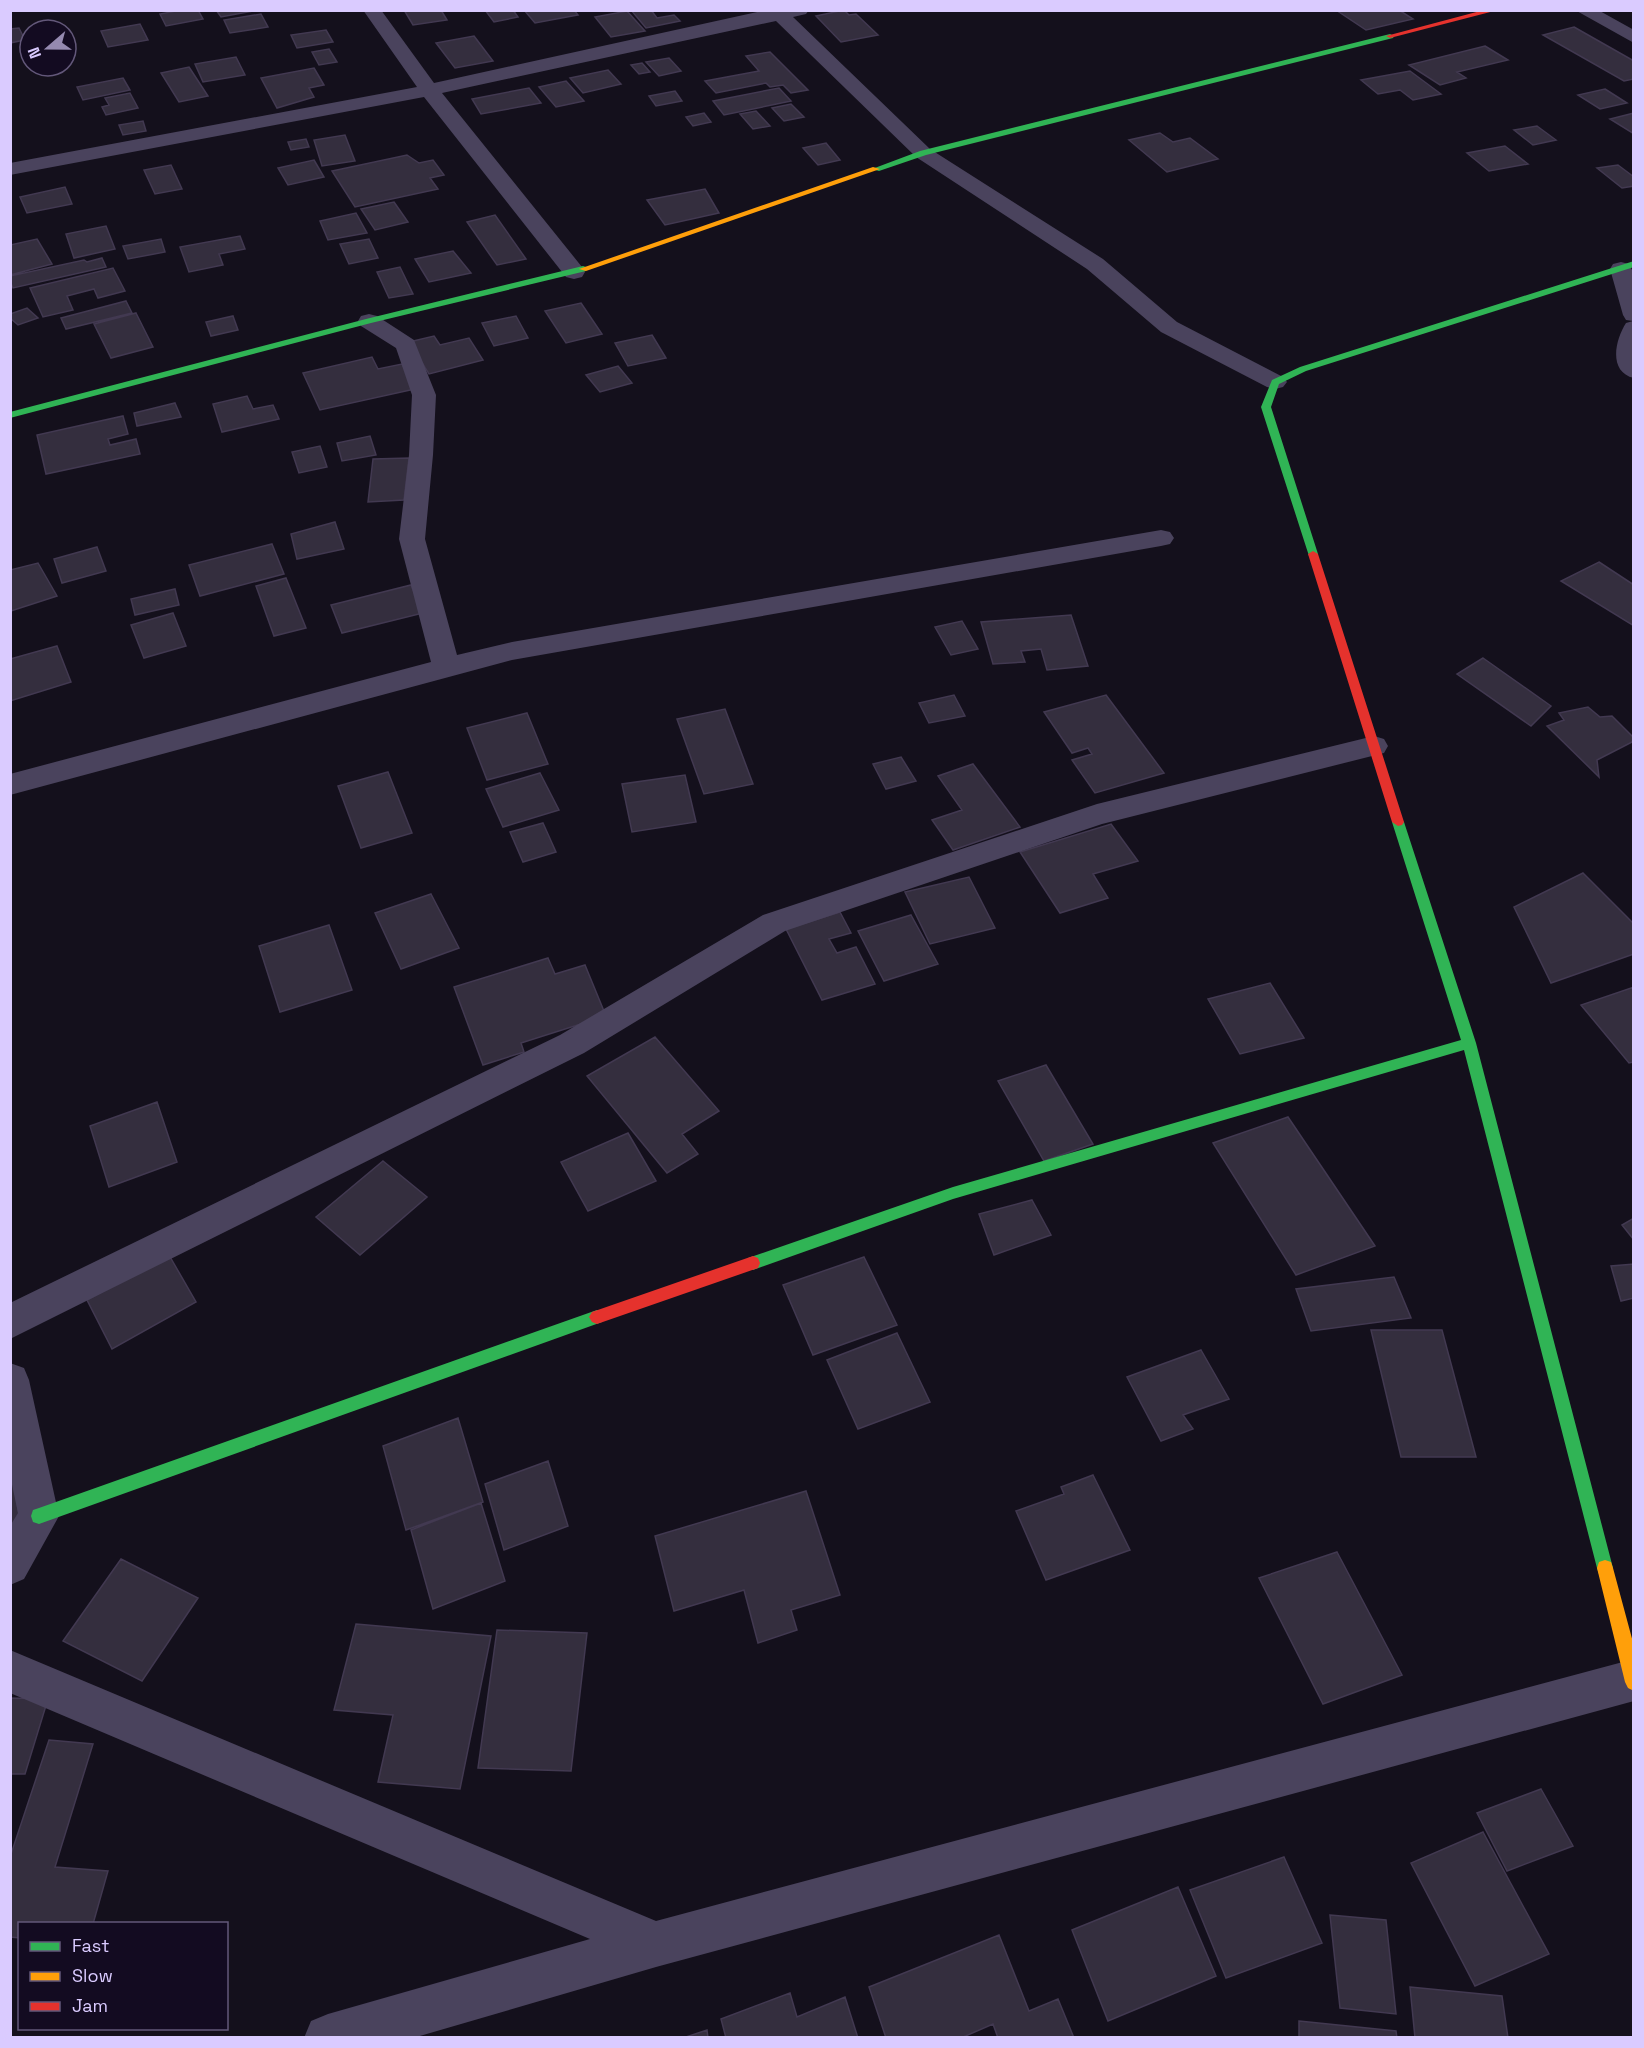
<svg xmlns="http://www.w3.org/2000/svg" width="1644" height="2048" viewBox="0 0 1644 2048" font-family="'Space Grotesk',sans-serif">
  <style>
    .building { fill: #342e3e; stroke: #423951; stroke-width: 1.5 }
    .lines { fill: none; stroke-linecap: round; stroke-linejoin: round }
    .street { fill: #4a435d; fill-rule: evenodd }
    .fast { fill: #30b455; fill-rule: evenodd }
    .slow { fill: #ff9f0a; fill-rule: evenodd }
    .jam { fill: #e5322d; fill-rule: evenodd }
  </style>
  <rect width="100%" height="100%" fill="#14101c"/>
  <path class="building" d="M181 10H198L203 19 166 26 160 14Z
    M216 10H252L253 11 221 17Z
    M404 10H441L447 20 413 25Z
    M485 10H513L518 17 494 22Z
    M524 10H574L578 15 535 23Z
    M631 10H651L657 18 674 15 680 21 646 28Z
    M844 10 849 15 856 14 878 35 841 42 816 16Z
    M1336 10H1399L1413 19 1366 30Z
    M627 11 645 31 611 37 595 17Z
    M261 14 268 27 230 33 224 20Z
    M140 24 148 40 108 47 101 31Z
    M1574 27 1634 61V79L1624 81 1543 35Z
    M19 28 25 40 10 43V29Z
    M326 30 333 42 297 48 291 35Z
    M474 36 493 61 455 68 436 43Z
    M1485 46 1508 60 1457 72 1466 78 1440 85 1409 65Z
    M329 49 337 62 319 65 312 52Z
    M770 52 808 90 791 93 783 85 770 87 766 83 716 93 705 81 759 71 746 56Z
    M236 57 245 75 203 82 195 64Z
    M669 58 681 71 659 76 646 62Z
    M642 63 650 72 639 74 631 65Z
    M189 67 208 96 179 102 161 73Z
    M314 68 324 85 309 88 314 97 277 108 261 78Z
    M608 70 621 84 583 93 570 78Z
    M1410 71 1441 94 1413 100 1400 90 1378 94 1361 80Z
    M123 78 130 90 83 100 77 87Z
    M566 81 584 101 556 107 539 87Z
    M529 88 541 103 481 114 472 99Z
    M779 88 791 101 724 115 713 101Z
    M1605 89 1627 103 1600 109 1578 95Z
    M675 91 682 101 656 106 649 96Z
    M130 93 138 108 106 115 102 107 109 105 105 98Z
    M791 104 804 117 784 121 772 108Z
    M756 111 770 126 753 129 740 114Z
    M704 113 711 122 693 126 686 117Z
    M1634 113V134L1610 119Z
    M143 121 146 131 123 135 119 125Z
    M1537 126 1556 140 1533 145 1514 130Z
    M1160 133 1173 142 1190 138 1218 159 1167 172 1129 140Z
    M345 135 355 161 322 166 314 140Z
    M306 139 309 147 291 150 288 142Z
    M826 143 840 160 818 165 803 148Z
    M1505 146 1528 164 1489 171 1467 153Z
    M407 155 419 163 433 160 444 175 430 178 438 189 355 207 332 171Z
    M314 160 324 177 288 185 278 168Z
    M171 165 182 189 155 194 144 170Z
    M1618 165 1634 177V186L1622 188 1597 168Z
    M65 187 72 204 27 213 20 197Z
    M705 189 719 213 665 225 647 200Z
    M394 202 408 222 375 230 361 209Z
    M356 213 367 233 328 240 320 221Z
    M495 215 526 259 497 265 467 222Z
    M106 226 115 249 74 258 66 234Z
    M240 236 245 249 219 254 223 265 189 272 180 247Z
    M37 239 52 264 10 275V245Z
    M161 239 165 252 128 259 123 246Z
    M369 239 378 258 349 264 340 244Z
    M453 251 471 273 429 282 415 259Z
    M102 258 106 267 13 288 10 281V276L84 260 87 262Z
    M400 267 413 294 389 298 377 272Z
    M113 268 125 291 98 298 94 289 67 296 73 310 43 317 30 288Z
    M126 301 132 313 66 329 61 318Z
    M581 303 602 334 566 343 545 311Z
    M27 308 38 318 18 325 10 318V314Z
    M136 313 153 347 111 358 94 324Z
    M233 316 238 330 211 336 206 322Z
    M516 316 528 338 494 346 482 323Z
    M652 335 666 358 628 366 615 343Z
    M434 336 440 345 469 338 483 360 429 374 409 342Z
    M372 357 378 369 402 364 415 389 320 410 303 373Z
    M618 366 632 383 600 392 586 375Z
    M247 396 253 409 273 405 279 419 222 432 213 404Z
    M175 403 181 417 137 426 134 413Z
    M123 416 128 434 108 439 110 445 136 439 140 454 46 474 37 435Z
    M370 436 376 455 342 461 337 443Z
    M320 446 327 467 299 473 292 452Z
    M409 458 404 500 368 502 373 459Z
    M335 522 344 549 297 559 291 534Z
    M272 544 284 574 200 596 189 565Z
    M97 547 106 571 62 583 54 559Z
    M1599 562 1634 585V626L1561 581Z
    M38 563 57 596 11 611 10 570Z
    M286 578 306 628 274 636 256 586Z
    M411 585 423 613 342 633 331 605Z
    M175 589 179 605 135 615 131 599Z
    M173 613 186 646 144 658 131 625Z
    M1071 615 1088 666 1047 670 1041 649 1021 651 1025 662 993 664 981 622Z
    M962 621 978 649 951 655 935 627Z
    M57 646 71 682 10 701V659Z
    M1483 658 1551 706 1531 726 1457 674Z
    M954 695 965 716 929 723 919 703Z
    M1106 695 1164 773 1095 793 1072 760 1092 754 1088 748 1072 753 1044 712Z
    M1588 707 1600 717 1612 716 1634 738V741L1597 760 1599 777 1547 726 1564 720 1559 713Z
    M725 709 753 784 704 794 677 719Z
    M527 713 548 764 487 780 467 728Z
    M901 757 916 781 886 789 873 764Z
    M973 764 1020 827 953 850 932 820 962 810 938 776Z
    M388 772 412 833 361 848 338 786Z
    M540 773 559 810 503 827 486 789Z
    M685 775 696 822 632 832 622 784Z
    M543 823 556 852 523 862 510 832Z
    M1111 824 1138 861 1093 874 1108 898 1060 913 1020 852Z
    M1583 873 1634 924V954L1551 983 1514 907Z
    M969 877 995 928 930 944 905 892Z
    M431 894 459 948 401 969 375 913Z
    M840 912 851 933 829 939 837 953 856 947 875 984 822 1000 786 929Z
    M911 915 938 964 884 981 858 931Z
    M329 925 352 990 280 1012 259 946Z
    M548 958 555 974 585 965 606 1016 521 1043 524 1052 483 1065 454 987Z
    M1270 983 1304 1038 1240 1054 1208 999Z
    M1634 987V1062L1629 1063 1581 1005Z
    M655 1037 719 1111 682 1134 698 1154 667 1173 587 1076Z
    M1046 1065 1093 1144 1044 1161 998 1081Z
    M157 1102 177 1162 109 1187 90 1126Z
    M1288 1117 1375 1246 1296 1275 1213 1143Z
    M628 1133 656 1181 588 1211 561 1162Z
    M383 1161 427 1197 360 1255 316 1217Z
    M1032 1200 1051 1235 994 1255 979 1214Z
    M1634 1218V1240L1622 1225Z
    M169 1255 196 1302 112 1349 87 1300Z
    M864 1257 897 1325 813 1355 783 1285Z
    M1634 1264V1298L1621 1301 1611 1266Z
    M1394 1277 1411 1318 1311 1331 1296 1289Z
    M1371 1330H1442L1476 1457H1401Z
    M897 1333 930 1402 858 1429 827 1360Z
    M1201 1350 1229 1399 1183 1415 1193 1429 1161 1441 1127 1377Z
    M458 1418 483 1502 406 1530 383 1446Z
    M10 1461 21 1527 10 1531Z
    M548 1461 568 1526 504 1550 485 1484Z
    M1093 1475 1130 1550 1046 1580 1016 1511 1064 1494 1061 1487Z
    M806 1491 840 1595 791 1610 797 1630 758 1643 744 1590 674 1611 655 1536Z
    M481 1503 505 1581 433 1609 411 1530Z
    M1337 1552 1402 1675 1323 1704 1259 1578Z
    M121 1559 198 1598 142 1681 63 1641Z
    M356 1624 491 1636 460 1789 378 1782 393 1715 334 1710Z
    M497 1630 587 1633 571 1771 478 1768Z
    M10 1698 48 1699 25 1774H10Z
    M49 1740 93 1744 55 1867 108 1871 93 1924H20V1938L10 1937V1857Z
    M1541 1789 1573 1846 1507 1871 1477 1813Z
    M1483 1832 1549 1954 1475 1986 1411 1863Z
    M1284 1857 1322 1943 1226 1978 1190 1890Z
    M1178 1887 1216 1976 1108 2021 1072 1930Z
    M1330 1915 1386 1920 1396 2014 1340 2008Z
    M999 1935 1029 2011 1058 1999 1074 2038H998L993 2024 961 2038H886L869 1987Z
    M1410 1987 1502 1996 1508 2038H1415Z
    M790 1993 797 2017 845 1997 858 2038H726L721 2019Z
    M1299 2021 1396 2031 1397 2038H1299Z
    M707 2030 708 2038H683Z"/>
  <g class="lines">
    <path class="street" d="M363 10H381L434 83 766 10H809L806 14 793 17 930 149 1103 259 1177 322 1283 377 1287 382 1283 387 1275 389 1267 387 1161 332 1087 269 916 157 776 21 442 93 582 267 585 272 582 277 574 279 566 277 424 97 10 175V163L417 87Z
      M1575 10H1598L1634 30V43Z
      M1621 262 1629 264 1634 274V378C1608 372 1615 340 1626 323L1633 321 1626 320 1623 315 1610 269 1613 264Z
      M369 314 377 316 414 340 436 395 433 455 425 539 457 655 512 642 1161 530 1170 532 1174 538 1170 544 1161 546 512 660 10 795V774L431 662 399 539 409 455 412 395 396 348 361 326 358 321 361 316Z
      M1374 736 1384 739 1388 746 1384 753 1102 824 785 931 584 1053 10 1339V1303L560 1035 763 915 1097 804Z
      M10 1363 24 1368 29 1380 59 1516 24 1579 10 1585V1526L18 1513 10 1475Z
      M10 1650 656 1921 1634 1659V1701L656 1967 413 2038H304L311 2021 328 2014 590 1939 10 1693Z"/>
    <path class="fast" d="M1390 34 1394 36 1393 38 926 155 879 171 872 169 920 151Z
      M1634 261V267L1306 371 1279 384 1271 407 1318 554 1313 557 1309 556 1261 407 1272 380 1300 367Z
      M583 266 586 267V271L371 323 10 418V412L366 319Z
      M1398 818 1404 822 1476 1043 1613 1568 1611 1574 1605 1576 1599 1574 1597 1568 1464 1050 953 1199 753 1270 748 1268 746 1263 748 1258 953 1187 1461 1040 1392 822Z
      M597 1310 602 1312 605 1317 602 1322 39 1524 33 1522 31 1516 33 1510 39 1508Z"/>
    <path class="slow" d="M873 167 880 169 586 271 579 269Z
      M1605 1560 1611 1562 1613 1568 1634 1646V1691L1628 1688 1625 1682 1597 1568 1599 1562Z"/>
    <path class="jam" d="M1484 10H1498L1390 38 1386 36Z
      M1313 551 1318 554 1404 822 1402 825 1398 826 1392 822 1308 554Z
      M753 1256 758 1258 760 1263 758 1268 597 1324 592 1322 589 1317 592 1312Z"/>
  </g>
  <rect width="1644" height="2048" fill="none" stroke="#dacbff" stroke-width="24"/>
  <rect x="18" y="1922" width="210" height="108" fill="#130b21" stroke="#63587a" stroke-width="1.5"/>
  <rect x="30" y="1942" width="30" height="9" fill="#30b455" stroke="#63587a" stroke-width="1.5"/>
  <text x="72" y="1952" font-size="18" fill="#dacbff">Fast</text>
  <rect x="30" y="1972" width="30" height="9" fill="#ff9f0a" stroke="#63587a" stroke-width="1.5"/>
  <text x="72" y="1982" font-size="18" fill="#dacbff">Slow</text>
  <rect x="30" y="2002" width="30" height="9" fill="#e5322d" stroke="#63587a" stroke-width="1.5"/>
  <text x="72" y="2012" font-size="18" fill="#dacbff">Jam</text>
  <g transform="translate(48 48) rotate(250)"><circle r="28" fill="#130b21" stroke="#63587a" stroke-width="1.5"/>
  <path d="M0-4.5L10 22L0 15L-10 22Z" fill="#958ab0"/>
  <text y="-9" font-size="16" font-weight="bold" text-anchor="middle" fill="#dacbff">N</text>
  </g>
</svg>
